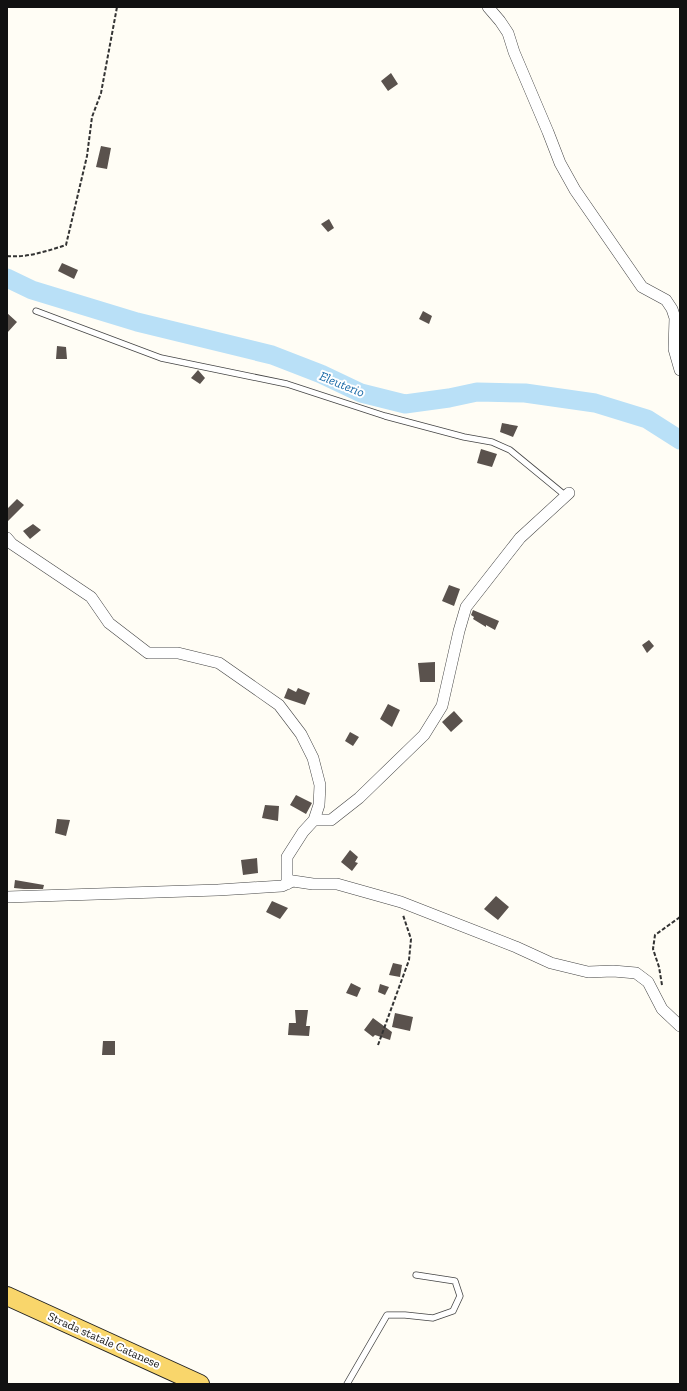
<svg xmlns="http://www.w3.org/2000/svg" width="687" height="1391" viewBox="0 0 687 1391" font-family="'Zilla Slab',serif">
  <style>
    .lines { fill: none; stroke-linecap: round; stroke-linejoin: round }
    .river { stroke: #b9e0f7; stroke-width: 19 }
    .building { fill: #5a524d }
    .lane-casing { stroke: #444; stroke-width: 7 }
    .street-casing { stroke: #444; stroke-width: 12 }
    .primary-casing { stroke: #222; stroke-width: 20 }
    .path { stroke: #333; stroke-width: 2; stroke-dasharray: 4 2; stroke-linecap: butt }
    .lane { stroke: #fff; stroke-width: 5.5 }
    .street { stroke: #fff; stroke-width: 11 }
    .primary { stroke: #f9d66b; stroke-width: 18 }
    .labels { text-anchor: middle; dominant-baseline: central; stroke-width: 4; stroke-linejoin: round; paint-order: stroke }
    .street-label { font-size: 12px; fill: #111; stroke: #fff }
    .water-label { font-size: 13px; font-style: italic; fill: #1768a6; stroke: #fff }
  </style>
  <rect width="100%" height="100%" fill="#fffdf5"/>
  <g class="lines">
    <path class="river" d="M7 278 32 290 137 322 272 355 321 374 361 393 405 404 449 398 477 392 525 393 595 403 647 419 680 440"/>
  </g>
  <path class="building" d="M391 73 398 84 388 91 381 81Z
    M101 146 111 148 107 169 96 167Z
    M329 219 334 228 328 232 321 224Z
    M62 263 78 270 74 279 58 271Z
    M423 311 432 316 429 324 419 319Z
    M7 313 17 322 7 333Z
    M57 346 66 347 67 359H56Z
    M198 370 205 378 200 384 191 378Z
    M502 423 518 426 513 437 500 432Z
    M481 449 497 454 492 467 477 463Z
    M17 499 24 505 7 522V509Z
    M33 524 41 530 30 539 23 531Z
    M449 585 460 589 454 606 442 601Z
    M473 610 499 621 495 630 486 625V627L473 619 474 617 471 615Z
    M649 640 654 646 647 653 642 645Z
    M435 662V682H420L418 663Z
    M288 688 296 692 298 688 310 693 305 705 284 698Z
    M388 704 400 710 392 727 380 719Z
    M454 711 463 721 451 732 442 722Z
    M350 732 359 737 353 746 345 741Z
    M296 795 312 803 306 814 290 805Z
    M265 805 279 806 278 821 262 818Z
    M57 819 70 820 66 836 55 833Z
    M350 850 358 857 355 862 358 863 352 871 341 862Z
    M257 858 258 873 243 875 241 860Z
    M15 880 44 885 43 889H24L14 888Z
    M496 896 509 907 498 920 484 909Z
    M272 901 288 908 280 919 266 912Z
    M393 963 402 965 400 977 389 975Z
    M351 983 361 988 357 997 346 993Z
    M380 984 389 987 385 995 378 992Z
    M295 1010H308L306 1026H310L309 1036 288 1035 289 1023H296Z
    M395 1013 413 1017 410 1031 392 1027Z
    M373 1018 392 1032 390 1040 375 1035 373 1037 364 1030Z
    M103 1041H115V1055H102Z"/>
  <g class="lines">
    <defs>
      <path id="lane" d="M36 311 161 358 287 384 385 416 464 437 492 442 510 450 566 496
        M347 1384 387 1315H405L433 1318 453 1311 460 1296 455 1281 416 1275"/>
      <path id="street" d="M488 7 500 21 508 33 514 52 548 132 560 163 575 190 642 287 666 300 672 309 675 318 674 349 680 370
        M7 538 12 544 91 597 109 623 148 653H178L219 663 279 705 301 734 313 758 320 785 319 805 314 820 303 832 287 857V884
        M314 820H331L359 798 424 735 442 706 459 631 466 607 520 538 569 493
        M7 897 218 890 282 886 293 881 313 884H337L401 902 516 947 551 963 588 972 613 971 636 973 648 982 662 1009 680 1026"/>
      <path id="primary" d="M7 1296 200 1384"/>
    </defs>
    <use href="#lane" class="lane-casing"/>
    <use href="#street" class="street-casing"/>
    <use href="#primary" class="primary-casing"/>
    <path class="path" d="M7 256C27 258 47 251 66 245L87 156 92 117 101 93 117 7
      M662 985 659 967 653 949 655 935 680 917
      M378 1045 409 960 411 939 403 915"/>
    <use href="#lane" class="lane"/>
    <use href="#street" class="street"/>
    <use href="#primary" class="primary"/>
  </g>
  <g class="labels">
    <g class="street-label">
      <text transform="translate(104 1340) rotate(24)">Strada statale Catanese</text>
    </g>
    <g class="water-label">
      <text transform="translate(342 384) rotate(22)">Eleuterio</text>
    </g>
  </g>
  <rect width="687" height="1391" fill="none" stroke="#111111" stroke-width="16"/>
</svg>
